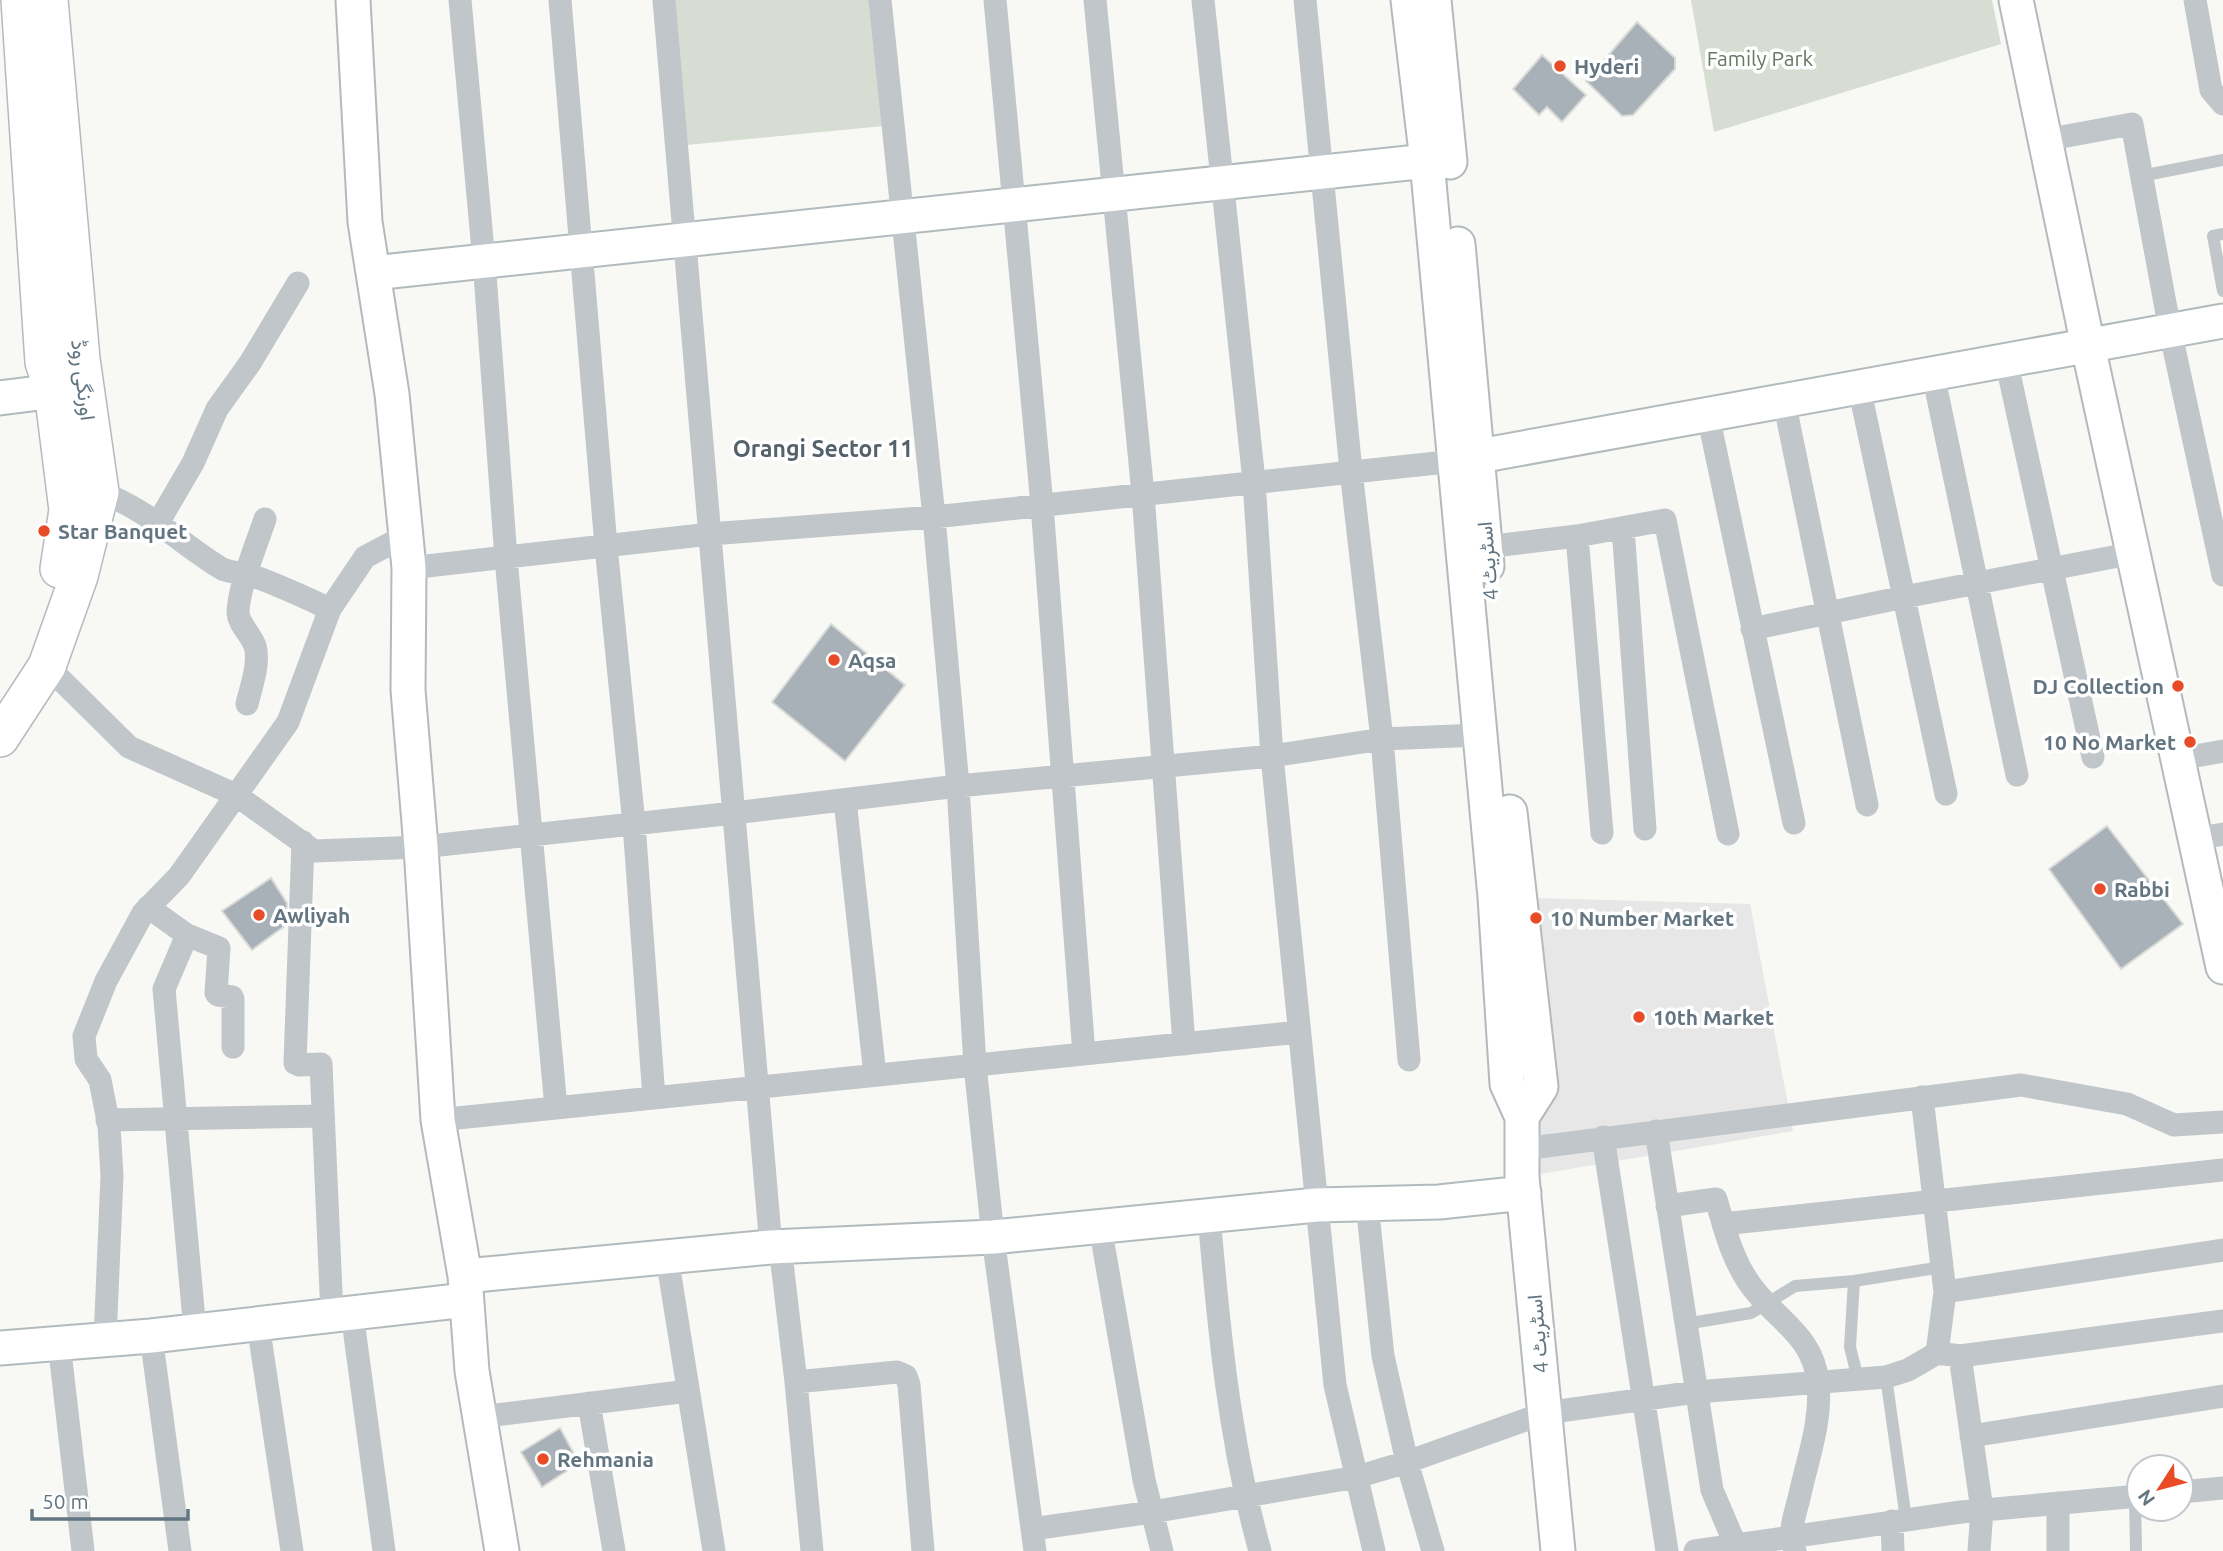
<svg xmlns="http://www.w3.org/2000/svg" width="2223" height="1551" viewBox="0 0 2223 1551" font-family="Ubuntu,Vazirmatn,sans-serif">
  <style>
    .built { fill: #e6e7e6 }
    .green { fill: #d8ddd4 }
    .building { fill: #a8b1b7; stroke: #dadad7; stroke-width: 2 }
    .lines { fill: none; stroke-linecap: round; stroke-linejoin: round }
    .secondary-casing { stroke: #b3babe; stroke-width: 37 }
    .primary-casing { stroke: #b4babe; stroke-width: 40 }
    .lane { stroke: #c1c6ca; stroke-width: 12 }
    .street { stroke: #c1c6ca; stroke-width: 23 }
    .secondary { stroke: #fff; stroke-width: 33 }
    .primary { stroke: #fff; stroke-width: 37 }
    .poi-dot { fill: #e84b25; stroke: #fff; stroke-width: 2.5 }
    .labels { text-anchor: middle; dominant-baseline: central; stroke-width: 7; stroke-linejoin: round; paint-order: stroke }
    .park-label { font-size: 21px; fill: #667961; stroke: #fff }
    .poi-label { font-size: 21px; font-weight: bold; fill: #627581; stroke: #fff; text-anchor: start }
    .street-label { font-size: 21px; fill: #627581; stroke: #fff }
    .neighbourhood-label { font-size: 23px; font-weight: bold; fill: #54626c; stroke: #fff }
  </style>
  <rect width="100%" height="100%" fill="#f8f8f5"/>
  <path class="built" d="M1495 897 1750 904 1793 1131 1522 1177Z"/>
  <path class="green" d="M664 0H880L894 125 677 146Z
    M1691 0H1992L2001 44 1714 132Z"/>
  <path class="building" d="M1637 22 1675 58V69L1633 115 1622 116 1586 81Z
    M1542 55 1586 95 1562 122 1547 107 1539 115 1513 89Z
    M831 624 905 685 845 761 772 702Z
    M2107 826 2183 924 2121 969 2049 869Z
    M271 878 287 903 286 925 252 950 222 911Z
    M560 1428 579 1463 542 1487 521 1452Z"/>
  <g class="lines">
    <defs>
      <path id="secondary" d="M353 0 365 222 392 394 409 568 408 690 421 847 438 1120 465 1276 472 1371 502 1551
        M1408 0 1427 161 1495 897 1507 1084 1522 1117V1177L1558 1551
        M1434 0 1450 162
        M2016 0 2088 346 2223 967
        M1458 244 1487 566
        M373 273 1427 161
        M0 398 79 388
        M1457 460 2223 321
        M1510 812 1541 1087 1522 1117
        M465 1276 771 1247 993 1237 1316 1205 1439 1202 1524 1193
        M0 1348 151 1336 466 1300"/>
      <path id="primary" d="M20 0 44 362 53 390 68 510 59 569
        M0 738 47 666 79 576 100 492 81 359 49 0"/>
    </defs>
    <use href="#secondary" class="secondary-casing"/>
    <use href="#primary" class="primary-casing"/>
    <path class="lane" d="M2141 176 2223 160
      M2223 234 2213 236 2223 291
      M1685 1324 1751 1313 1795 1286 1854 1281
      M1886 1377 1906 1519
      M1858 1379 1850 1347 1854 1281 1942 1267
      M2135 1496 2136 1551"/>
    <path class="street" d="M460 0 484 261 506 558 556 1108
      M560 0 606 546 634 824 654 1098
      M664 0 771 1247
      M880 0 934 517 958 786 975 1065 993 1237 1035 1551
      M995 0 1042 505 1084 1054
      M1095 0 1143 494 1184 1044
      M1203 0 1254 481 1272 756 1335 1385 1374 1551
      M1305 0 1351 471 1382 739 1409 1060
      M2195 0 2211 90 2223 104
      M2045 140 2132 124 2170 330 2223 575
      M2006 360 2093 757
      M1933 374 2017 775
      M1859 387 1946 794
      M1784 401 1867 805
      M1708 415 1794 823
      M100 492C145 508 179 542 219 567 227 573 240 572 250 575 277 584 304 597 330 609
      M158 523 193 463 217 409 250 363 298 283
      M1623 528 1645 829
      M1577 536 1602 833
      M1486 547 1577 536 1665 520 1728 834
      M409 568 710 534 934 517 1455 461
      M1752 629 1904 597 2134 553
      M47 666 129 747 236 795 314 851 421 847 734 813 958 786 1272 756 1382 739 1480 735
      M247 704C251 687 260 663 255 646 251 634 239 625 238 613 238 589 257 543 265 519
      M2179 759 2223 751
      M845 800 875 1075
      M2196 839 2223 834
      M303 842 295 1063 299 1065 321 1064 332 1315
      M148 907 187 935 219 948 216 993 218 995 232 997 233 999V1047
      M187 935 164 989 195 1331
      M1922 1097 1945 1292 1937 1353
      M107 1120 323 1116
      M438 1120 1299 1032
      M1656 1131 1712 1490 1738 1551
      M1603 1137 1667 1551
      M1523 1149 2021 1085 2127 1104 2174 1125 2223 1122
      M1367 1204 1383 1356 1407 1462 1433 1551
      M1667 1206 1716 1199C1725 1231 1734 1266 1756 1292 1781 1323 1814 1338 1818 1383 1822 1420 1808 1458 1800 1494 1796 1513 1787 1531 1795 1551
      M1209 1216C1219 1330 1229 1440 1260 1551
      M1723 1224 2223 1170
      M1100 1226 1144 1480 1162 1551
      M780 1246 796 1382 812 1551
      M667 1257 714 1551
      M1945 1292 2223 1250
      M352 1313 384 1551
      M258 1324 292 1551
      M151 1336 180 1551
      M105 1340 112 1176 109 1126 100 1080 86 1059 84 1036 106 981 143 913 179 876 288 722 330 609 365 557 405 536
      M59 1343 83 1551
      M1960 1356 1982 1510 1979 1551
      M796 1382 897 1372 906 1376 909 1385 923 1551
      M589 1403 614 1551
      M480 1417 688 1391
      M1971 1436 2223 1396
      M2181 1492 2223 1488
      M1892 1521 1893 1551
      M1032 1529 1152 1512 1357 1477 1407 1462 1545 1413 1696 1392 1886 1377 1908 1370 1937 1353 1960 1356 2223 1321
      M1695 1551 1961 1512 2139 1496
      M2058 1551V1503"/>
    <use href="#secondary" class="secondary"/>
    <use href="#primary" class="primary"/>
  </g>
  <g class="poi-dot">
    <circle cx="1560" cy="66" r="7"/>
    <circle cx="44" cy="531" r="7"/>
    <circle cx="834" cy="660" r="7"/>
    <circle cx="2178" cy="686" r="7"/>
    <circle cx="2190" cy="742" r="7"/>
    <circle cx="2100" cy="889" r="7"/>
    <circle cx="259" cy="915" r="7"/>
    <circle cx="1536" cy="918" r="7"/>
    <circle cx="1639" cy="1017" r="7"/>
    <circle cx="543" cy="1459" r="7"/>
  </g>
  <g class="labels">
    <g class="park-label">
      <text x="1760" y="58">Family Park</text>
    </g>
    <g class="poi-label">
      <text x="1574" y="66">Hyderi</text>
      <text x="58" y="531">Star Banquet</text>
      <text x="848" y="660">Aqsa</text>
      <text x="2164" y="686" text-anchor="end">DJ Collection</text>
      <text x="2176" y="742" text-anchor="end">10 No Market</text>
      <text x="2114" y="889">Rabbi</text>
      <text x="273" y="915">Awliyah</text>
      <text x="1550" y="918">10 Number Market</text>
      <text x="1653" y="1017">10th Market</text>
      <text x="557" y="1459">Rehmania</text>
    </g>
    <g class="street-label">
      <text transform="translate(84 380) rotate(83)">اورنگی روڈ</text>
      <text transform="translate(1487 561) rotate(-95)">اسٹریٹ 4</text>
      <text transform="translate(1537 1334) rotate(-95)">اسٹریٹ 4</text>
    </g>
    <g class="neighbourhood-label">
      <text x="823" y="448">Orangi Sector 11</text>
    </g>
  </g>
  <g transform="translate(2160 1488) rotate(234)"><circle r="33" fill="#ffffff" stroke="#c0c8cd" stroke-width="2"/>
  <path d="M0-5L12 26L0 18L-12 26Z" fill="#e84b25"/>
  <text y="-10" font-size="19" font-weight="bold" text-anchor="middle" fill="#627581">N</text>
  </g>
  <path d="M32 1509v10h156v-10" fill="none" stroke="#627581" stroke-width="3.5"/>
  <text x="42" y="1509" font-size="21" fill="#627581" stroke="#ffffff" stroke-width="5" paint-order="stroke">50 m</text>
</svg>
